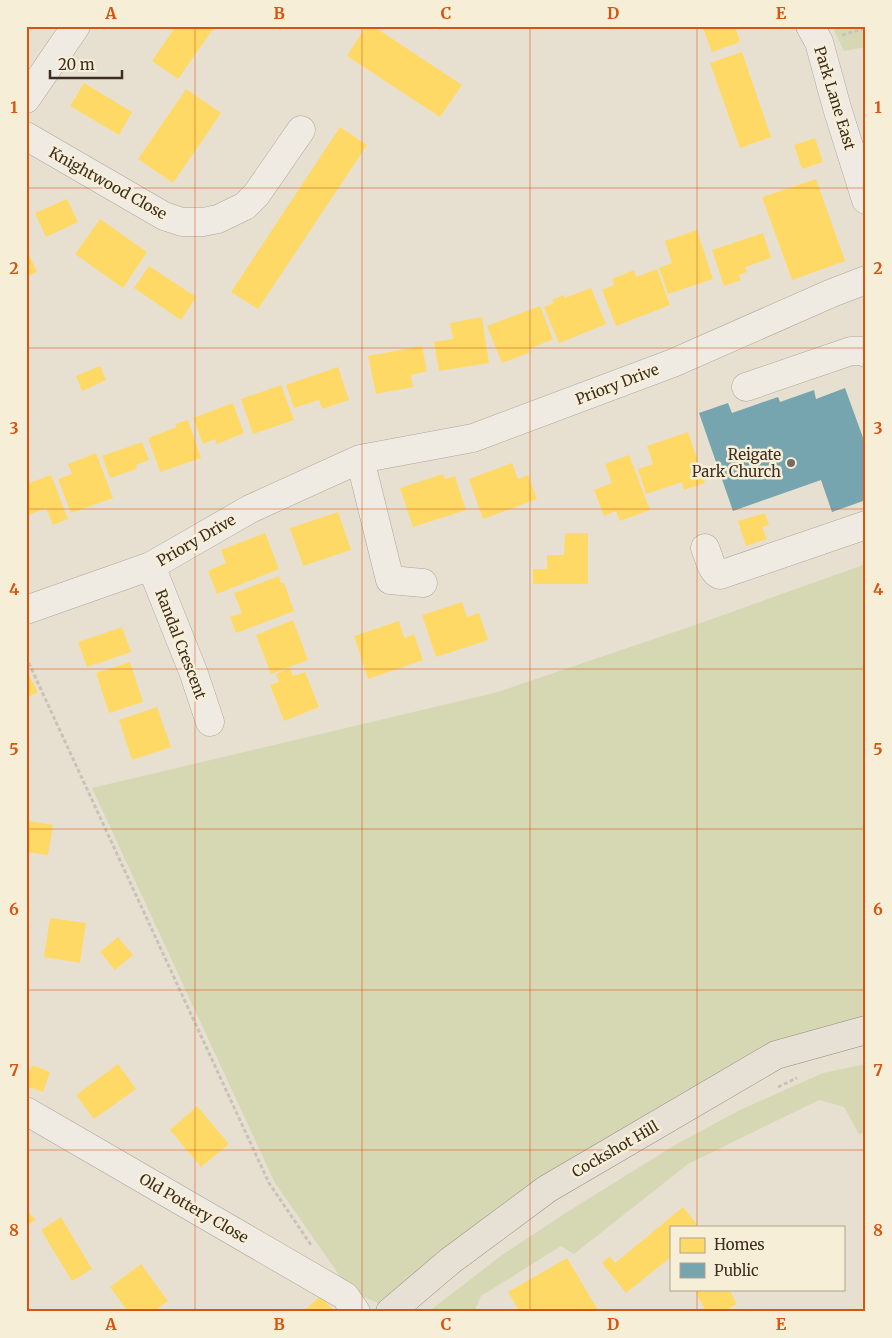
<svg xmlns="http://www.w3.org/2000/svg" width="892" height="1338" viewBox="0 0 892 1338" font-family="Merriweather,serif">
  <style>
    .green { fill: #d6d7b3 }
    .homes { fill: #ffd966 }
    .public { fill: #76a5af }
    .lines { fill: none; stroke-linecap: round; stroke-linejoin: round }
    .minor-casing { stroke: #ada599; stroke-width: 29 }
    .major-casing { stroke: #928b80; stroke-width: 29 }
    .path { stroke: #c8c2b9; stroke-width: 3; stroke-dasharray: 4 2.5; stroke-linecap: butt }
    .minor { stroke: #efebe3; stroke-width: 28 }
    .major { stroke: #e6e1d4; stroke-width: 28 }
    .grid { fill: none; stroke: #d7550e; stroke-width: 1; stroke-opacity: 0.55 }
    .poi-dot { fill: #786c5e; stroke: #f7eed8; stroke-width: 2 }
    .labels { text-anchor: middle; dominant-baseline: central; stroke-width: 5; stroke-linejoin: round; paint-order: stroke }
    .street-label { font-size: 15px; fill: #3d2e20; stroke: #f7eed8 }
    .poi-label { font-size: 15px; fill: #3d2e20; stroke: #f7eed8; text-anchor: end }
    .neatline { fill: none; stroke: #d7550e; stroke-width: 2 }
    .grid-label { font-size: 16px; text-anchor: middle; font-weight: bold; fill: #d7550e }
  </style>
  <rect width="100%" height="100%" fill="#e7e0d1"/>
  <path class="green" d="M832 26H866V47L844 51Z
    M866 564V1020L775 1042 381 1304 351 1292 275 1183 92 788 498 692 695 625Z
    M866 1064V1132L859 1134 844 1107 819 1100 688 1164 574 1254 561 1246 481 1296 474 1312H428L502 1255 572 1209 675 1145 740 1110 823 1073Z"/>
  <path class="homes" d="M176 26H215L178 79 152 61Z
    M366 26H373L462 85 440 117 347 56Z
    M702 26H735L740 42 712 52Z
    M742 52 771 137 740 148 710 63Z
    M84 83 132 112 119 135 70 106Z
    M186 89 221 113 173 183 138 159Z
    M340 127 367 145 258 309 231 292Z
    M815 138 823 162 802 169 794 145Z
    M816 179 845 261 792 280 762 197Z
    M67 199 78 222 46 237 35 213Z
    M100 219 147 252 123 288 75 254Z
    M697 230 713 279 668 294 659 268 672 263 665 241Z
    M763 233 771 258 745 267 747 272 739 275 741 280 724 286 712 250Z
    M28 252 37 272 26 277V253Z
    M149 266 196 297 181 320 134 288Z
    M657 269 670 305 616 326 602 290 614 285 612 279 634 270 636 277Z
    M591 288 606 324 559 343 544 307 554 303 552 300 564 295 565 298Z
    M540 306 553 339 529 349 531 352 502 363 487 326Z
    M482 317 489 363 439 371 434 342 453 339 450 323Z
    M422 346 427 371 411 375 413 387 376 394 368 356Z
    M100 366 106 380 82 391 76 376Z
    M338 367 349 400 322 409 319 400 294 408 286 385Z
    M281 385 294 420 253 434 241 399Z
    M233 403 244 433 217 444 215 439 203 444 193 418Z
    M188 420 201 458 160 472 148 438 177 427 175 424Z
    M688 432 705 483 684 490 682 482 646 494 638 469 653 464 647 446Z
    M142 442 149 460 136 465 137 469 110 478 102 456Z
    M96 453 113 498 71 513 58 479 72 474 68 464Z
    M629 455 650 510 620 521 616 511 604 516 594 490 612 483 605 464Z
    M512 463 518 479 528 475 537 499 483 519 469 479Z
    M443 474 445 479 455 476 466 510 413 527 400 488Z
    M51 475 68 519 53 525 46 508 26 516V484Z
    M338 512 351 550 303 566 290 528Z
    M765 513 769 525 762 527 767 539 746 546 738 521Z
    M265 533 279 569 217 594 208 571 226 563 221 550Z
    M565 533H588V584H533V569H547V555H564Z
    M279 576 281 583H284L294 611 236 633 230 617 242 613 234 593Z
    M462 602 467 617 479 613 488 640 436 657 422 615Z
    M293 620 308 660 271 674 256 635Z
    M399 621 404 638 414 634 423 660 368 679 354 636Z
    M122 627 131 652 87 667 78 642Z
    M130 662 143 702 109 713 96 673Z
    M290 668 293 676 305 672 319 707 284 721 270 685 279 682 276 674Z
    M26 670 38 692 26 698Z
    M157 707 171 747 132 760 119 720Z
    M29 821 53 825 48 855 26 852V840Z
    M50 918 86 923 80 963 44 957Z
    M118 937 133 955 115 970 100 952Z
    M118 1064 136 1089 94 1119 76 1095Z
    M32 1065 50 1072 43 1092 26 1086V1082Z
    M197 1106 229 1144 201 1167 170 1130Z
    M683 1207 699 1227H671V1257L626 1293 602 1263 610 1256 615 1263Z
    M26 1210 36 1220 26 1225Z
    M61 1217 92 1269 72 1281 41 1230Z
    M567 1258 599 1312H520L508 1292Z
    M141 1264 168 1301 153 1312H128L110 1287Z
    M694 1289H729L737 1304 722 1312H706Z
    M320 1296 335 1312H303Z"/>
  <path class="public" d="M845 388 866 446V485H863L866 492V500L832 512 821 480 733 511 699 413 728 403 732 413 778 397 780 402 814 390 816 399Z"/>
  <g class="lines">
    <defs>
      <path id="minor" d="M810 26 819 42 837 108 866 200
        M26 99 76 26
        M26 136 164 216 182 222H203L218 219 245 206 256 195 301 130
        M746 387 851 351H862L866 353
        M360 459 390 580 423 583
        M705 548C709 556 711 572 720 575L866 525
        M151 566 194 674 210 722
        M26 610 151 566 250 509 360 459 473 438 673 363 832 293 866 280
        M26 1111 345 1296 356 1312"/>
      <path id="major" d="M390 1312 450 1261 547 1189 776 1055 866 1030"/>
    </defs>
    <use href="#minor" class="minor-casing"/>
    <use href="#major" class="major-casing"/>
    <path class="path" d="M842 35 866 28
      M26 657 269 1183 311 1245
      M778 1087 797 1078"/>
    <use href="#minor" class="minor"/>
    <use href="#major" class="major"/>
  </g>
  <path class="grid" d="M195 26V1312M362 26V1312M530 26V1312M697 26V1227M26 188H866M26 348H866M26 509H866M26 669H866M26 829H866M26 990H866M26 1150H866M697 1289V1312"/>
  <circle class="poi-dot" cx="791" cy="463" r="5"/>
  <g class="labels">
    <g class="street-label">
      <text transform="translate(835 98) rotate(73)">Park Lane East</text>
      <text transform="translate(108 183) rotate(29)">Knightwood Close</text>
      <text transform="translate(617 384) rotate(-21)">Priory Drive</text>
      <text transform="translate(196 540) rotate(-30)">Priory Drive</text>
      <text transform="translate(181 644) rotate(69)">Randal Crescent</text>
      <text transform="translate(615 1149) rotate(-30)">Cockshot Hill</text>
      <text transform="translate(194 1208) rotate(30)">Old Pottery Close</text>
    </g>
    <g class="poi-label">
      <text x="781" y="454">Reigate<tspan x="781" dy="17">Park Church</tspan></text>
    </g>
  </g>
  <rect width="892" height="1338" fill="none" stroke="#f7eed8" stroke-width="55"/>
  <rect x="670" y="1226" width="175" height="65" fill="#f7eed8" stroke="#ada18e"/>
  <rect x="680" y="1238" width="25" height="15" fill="#ffd966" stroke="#ada18e"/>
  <text x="714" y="1250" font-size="15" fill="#3d2e20">Homes</text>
  <rect x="680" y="1263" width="25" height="15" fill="#76a5af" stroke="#ada18e"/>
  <text x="714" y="1276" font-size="15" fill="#3d2e20">Public</text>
  <path d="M50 70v8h72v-8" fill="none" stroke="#3d2e20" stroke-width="2.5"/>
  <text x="58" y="70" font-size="15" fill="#3d2e20" stroke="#f7eed8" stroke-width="4" paint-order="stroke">20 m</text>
  <rect x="28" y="28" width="836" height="1282" class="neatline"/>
  <g class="grid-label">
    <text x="111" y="19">A</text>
    <text x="279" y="19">B</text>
    <text x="446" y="19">C</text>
    <text x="613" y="19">D</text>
    <text x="781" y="19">E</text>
    <text x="14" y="113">1</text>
    <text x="878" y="113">1</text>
    <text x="14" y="274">2</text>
    <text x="878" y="274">2</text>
    <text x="14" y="434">3</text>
    <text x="878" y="434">3</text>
    <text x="14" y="595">4</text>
    <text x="878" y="595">4</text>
    <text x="14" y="755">5</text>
    <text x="878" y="755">5</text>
    <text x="14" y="915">6</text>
    <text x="878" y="915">6</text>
    <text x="14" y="1076">7</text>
    <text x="878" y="1076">7</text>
    <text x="14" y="1236">8</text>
    <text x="878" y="1236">8</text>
    <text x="111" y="1330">A</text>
    <text x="279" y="1330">B</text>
    <text x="446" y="1330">C</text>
    <text x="613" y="1330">D</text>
    <text x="781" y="1330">E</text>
  </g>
</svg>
